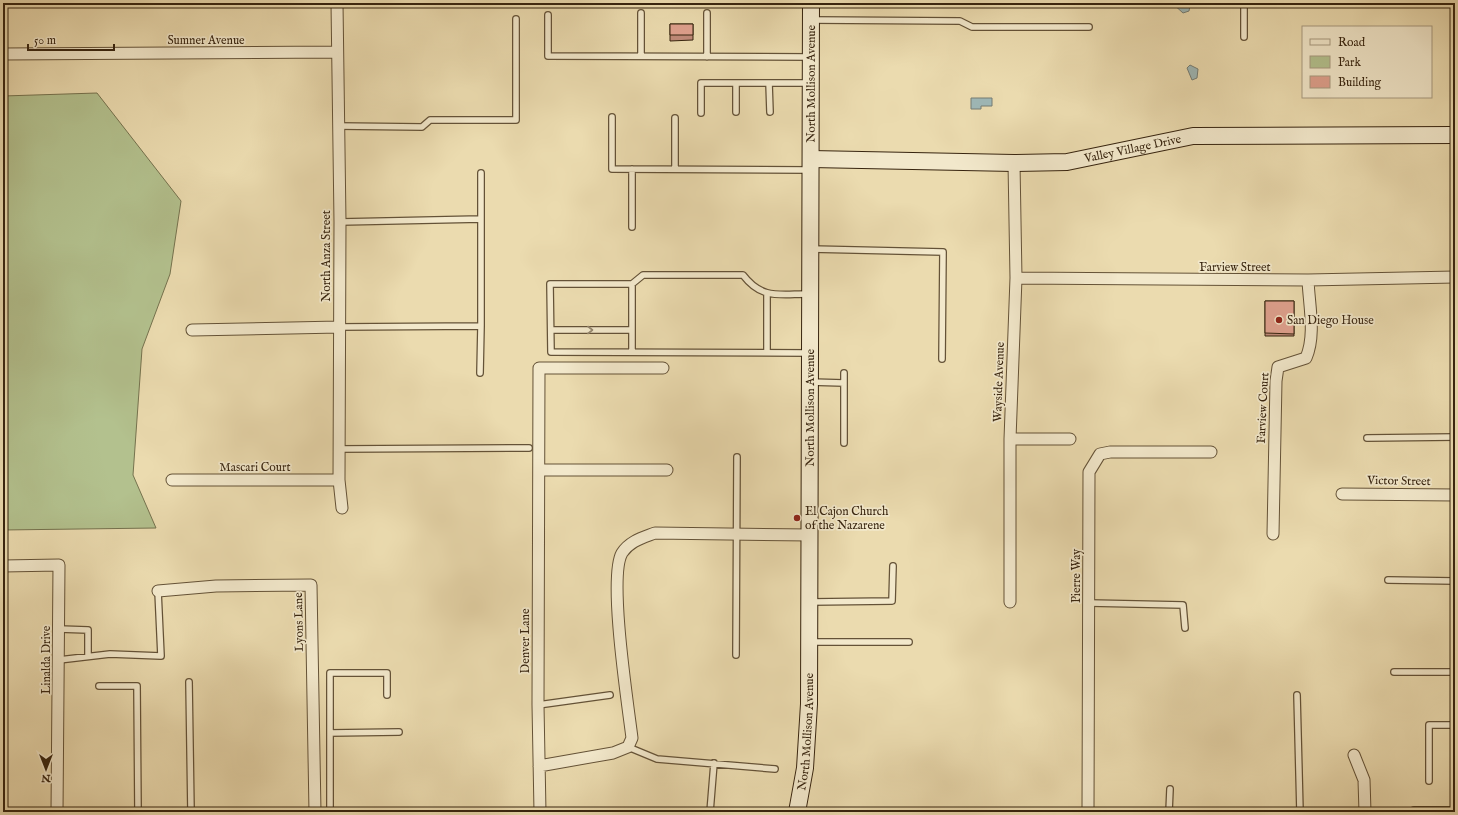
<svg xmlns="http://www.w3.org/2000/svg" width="1458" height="815" viewBox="0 0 1458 815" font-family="'IM FELL English',serif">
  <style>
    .green { fill: #b3c18e; stroke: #75724e }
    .water { fill: #9eb8b7; stroke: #757d74 }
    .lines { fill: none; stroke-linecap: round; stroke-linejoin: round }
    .lane-casing { stroke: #645237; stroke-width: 8 }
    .street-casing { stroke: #645237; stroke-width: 13 }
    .secondary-casing { stroke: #37240f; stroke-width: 18 }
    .lane { stroke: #f2e8cb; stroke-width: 5.5 }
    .street { stroke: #f2e8cb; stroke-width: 11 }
    .secondary { stroke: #f2e8cb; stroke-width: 16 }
    .wall { fill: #bf8a79; stroke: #37240f }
    .building { fill: #dea08d; stroke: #37240f }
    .oneway { stroke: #94866d }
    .poi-dot { fill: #8f2418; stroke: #f2e8cb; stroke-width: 1.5 }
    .labels { text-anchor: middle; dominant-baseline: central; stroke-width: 3.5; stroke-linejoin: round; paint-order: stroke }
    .street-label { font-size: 12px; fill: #37240f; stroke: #f2e8cb }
    .poi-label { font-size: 12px; fill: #37240f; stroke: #f2e8cb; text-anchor: start }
  </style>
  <rect width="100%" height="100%" fill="#ebdbaf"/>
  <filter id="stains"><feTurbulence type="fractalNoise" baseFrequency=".005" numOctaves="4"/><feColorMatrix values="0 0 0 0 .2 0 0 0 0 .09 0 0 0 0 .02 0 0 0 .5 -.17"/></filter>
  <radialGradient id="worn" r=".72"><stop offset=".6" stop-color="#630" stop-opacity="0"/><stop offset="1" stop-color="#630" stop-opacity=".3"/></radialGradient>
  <path class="green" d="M97 93 181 201 170 274 142 349 133 475 156 528 3 530V96Z"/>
  <path class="water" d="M1172 3H1188L1190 6 1189 11 1183 13Z
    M1190 65 1198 69 1197 78 1192 80 1187 68Z
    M971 98H992V106H981V109H971Z"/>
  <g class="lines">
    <defs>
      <path id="lane" d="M1244 3V37
        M641 13V56
        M707 13V57
        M548 15V56L810 57
        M813 20 960 21 972 27H1089
        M736 83V112
        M769 83 770 112
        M701 113V83H810
        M612 117V169L808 170
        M675 118V169
        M338 126 422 127 430 120H516V19
        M632 169V227
        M340 222 481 219
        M811 249 943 252 942 359
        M632 284V352
        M481 326V173
        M339 327 481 326 480 373
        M551 330H632
        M767 353V294
        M808 353 551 352 550 284H632L643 275H743C762 300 780 294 808 294
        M810 382 844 383V373
        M844 383V443
        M1367 438 1455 437
        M339 449 529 448
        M1388 580 1455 581
        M810 602 892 601 893 566
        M1089 603 1183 605 1185 628
        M59 629 88 630V656
        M811 642H909
        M736 655 737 457
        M59 660 110 654 161 656 158 591
        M1394 672H1455
        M189 682 191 812
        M99 686H137L138 812
        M1297 695 1300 812
        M538 705 610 695
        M330 733 399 732
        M628 747 657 759 775 769
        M1429 781V725H1455
        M1414 810H1455
        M330 812V673H387V695
        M710 812 714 763
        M1169 812 1170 789"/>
      <path id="street" d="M337 3 340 222 339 480 342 508
        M3 54 337 52
        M1016 278 1308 280 1455 277
        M192 330 339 327
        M1010 439H1070
        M540 470H667
        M172 480H339
        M1342 494 1455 495
        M1273 534 1276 381 1278 367 1306 358C1316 335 1309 305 1308 280
        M3 566 59 565 57 812
        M158 591 216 586 311 585 315 812
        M1010 602V439L1016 278 1014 163
        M1354 755 1364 780 1365 812
        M539 766 613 753 628 747 632 738C628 705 608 577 622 553 630 541 642 538 655 533L810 535
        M540 812 538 705 539 368H663
        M1088 812 1089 472 1100 454 1110 452H1211"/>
      <g id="secondary">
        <path id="s1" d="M811 159 1014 163 1067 162 1193 136 1455 135"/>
        <path id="s2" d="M797 812 805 768 809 704 811 3"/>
      </g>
    </defs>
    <use href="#lane" class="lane-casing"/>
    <use href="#street" class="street-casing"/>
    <use href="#secondary" class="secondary-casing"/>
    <use href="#lane" class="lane"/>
    <use href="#street" class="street"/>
    <use href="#secondary" class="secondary"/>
  </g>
  <path class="wall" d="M670 24H693V40L670 41Z
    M1265 301H1294V336H1265Z"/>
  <path class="building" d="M670 24H693V35H670Z
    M1265 301H1294V334L1265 333Z"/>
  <defs><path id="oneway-chevron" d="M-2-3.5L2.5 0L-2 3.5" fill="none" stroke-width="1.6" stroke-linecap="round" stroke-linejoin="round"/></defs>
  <use class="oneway" href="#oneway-chevron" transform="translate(590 330)"/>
  <g class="poi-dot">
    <circle cx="1279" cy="320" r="4"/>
    <circle cx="797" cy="518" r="4"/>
  </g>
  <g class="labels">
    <g class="street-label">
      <text x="206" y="40">Sumner Avenue</text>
      <text stroke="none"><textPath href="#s2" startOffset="729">North Mollison Avenue</textPath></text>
      <text stroke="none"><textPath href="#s1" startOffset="323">Valley Village Drive</textPath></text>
      <text transform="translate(326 256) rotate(-90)">North Anza Street</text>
      <text x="1235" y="267">Farview Street</text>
      <text transform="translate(999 382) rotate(-88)">Wayside Avenue</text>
      <text stroke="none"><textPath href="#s2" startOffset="405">North Mollison Avenue</textPath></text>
      <text transform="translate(1263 408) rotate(-87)">Farview Court</text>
      <text x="255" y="467">Mascari Court</text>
      <text transform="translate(1399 481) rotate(1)">Victor Street</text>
      <text transform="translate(1076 576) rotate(-90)">Pierre Way</text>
      <text transform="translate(299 622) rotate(-91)">Lyons Lane</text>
      <text transform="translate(525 641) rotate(-90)">Denver Lane</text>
      <text transform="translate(46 660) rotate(-90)">Linalda Drive</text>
      <text stroke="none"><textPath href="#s2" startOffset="81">North Mollison Avenue</textPath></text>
    </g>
    <g class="poi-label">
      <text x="1287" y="320">San Diego House</text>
      <text x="805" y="511">El Cajon Church<tspan x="805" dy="14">of the Nazarene</tspan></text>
    </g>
  </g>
  <rect width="1458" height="815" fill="none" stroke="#ebdbaf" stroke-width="16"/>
  <rect x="4" y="4" width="1450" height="807" fill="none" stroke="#37240f" stroke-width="2"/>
  <rect x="8" y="8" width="1442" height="799" fill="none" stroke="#37240f"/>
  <rect x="1302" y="26" width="130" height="72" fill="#f2e8cb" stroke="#a79a80"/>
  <rect x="1310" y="39" width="20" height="6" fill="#f2e8cb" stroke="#a79a80"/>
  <text x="1338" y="46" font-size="12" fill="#37240f">Road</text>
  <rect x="1310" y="56" width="20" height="12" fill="#b3c18e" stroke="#a79a80"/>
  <text x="1338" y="66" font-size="12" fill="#37240f">Park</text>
  <rect x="1310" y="76" width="20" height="12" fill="#dea08d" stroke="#a79a80"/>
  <text x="1338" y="86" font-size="12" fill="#37240f">Building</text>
  <g transform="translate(46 769) rotate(180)" stroke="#f2e8cb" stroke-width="3" paint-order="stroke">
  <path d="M0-3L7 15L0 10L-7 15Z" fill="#37240f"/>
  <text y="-6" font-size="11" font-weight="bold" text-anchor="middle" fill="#37240f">N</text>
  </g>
  <path d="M28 44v6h86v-6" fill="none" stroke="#37240f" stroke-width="2"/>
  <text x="34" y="44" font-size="12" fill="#37240f" stroke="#f2e8cb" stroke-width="3" paint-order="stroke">50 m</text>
  <rect width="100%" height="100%" filter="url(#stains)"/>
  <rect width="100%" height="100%" fill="url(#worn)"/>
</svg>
